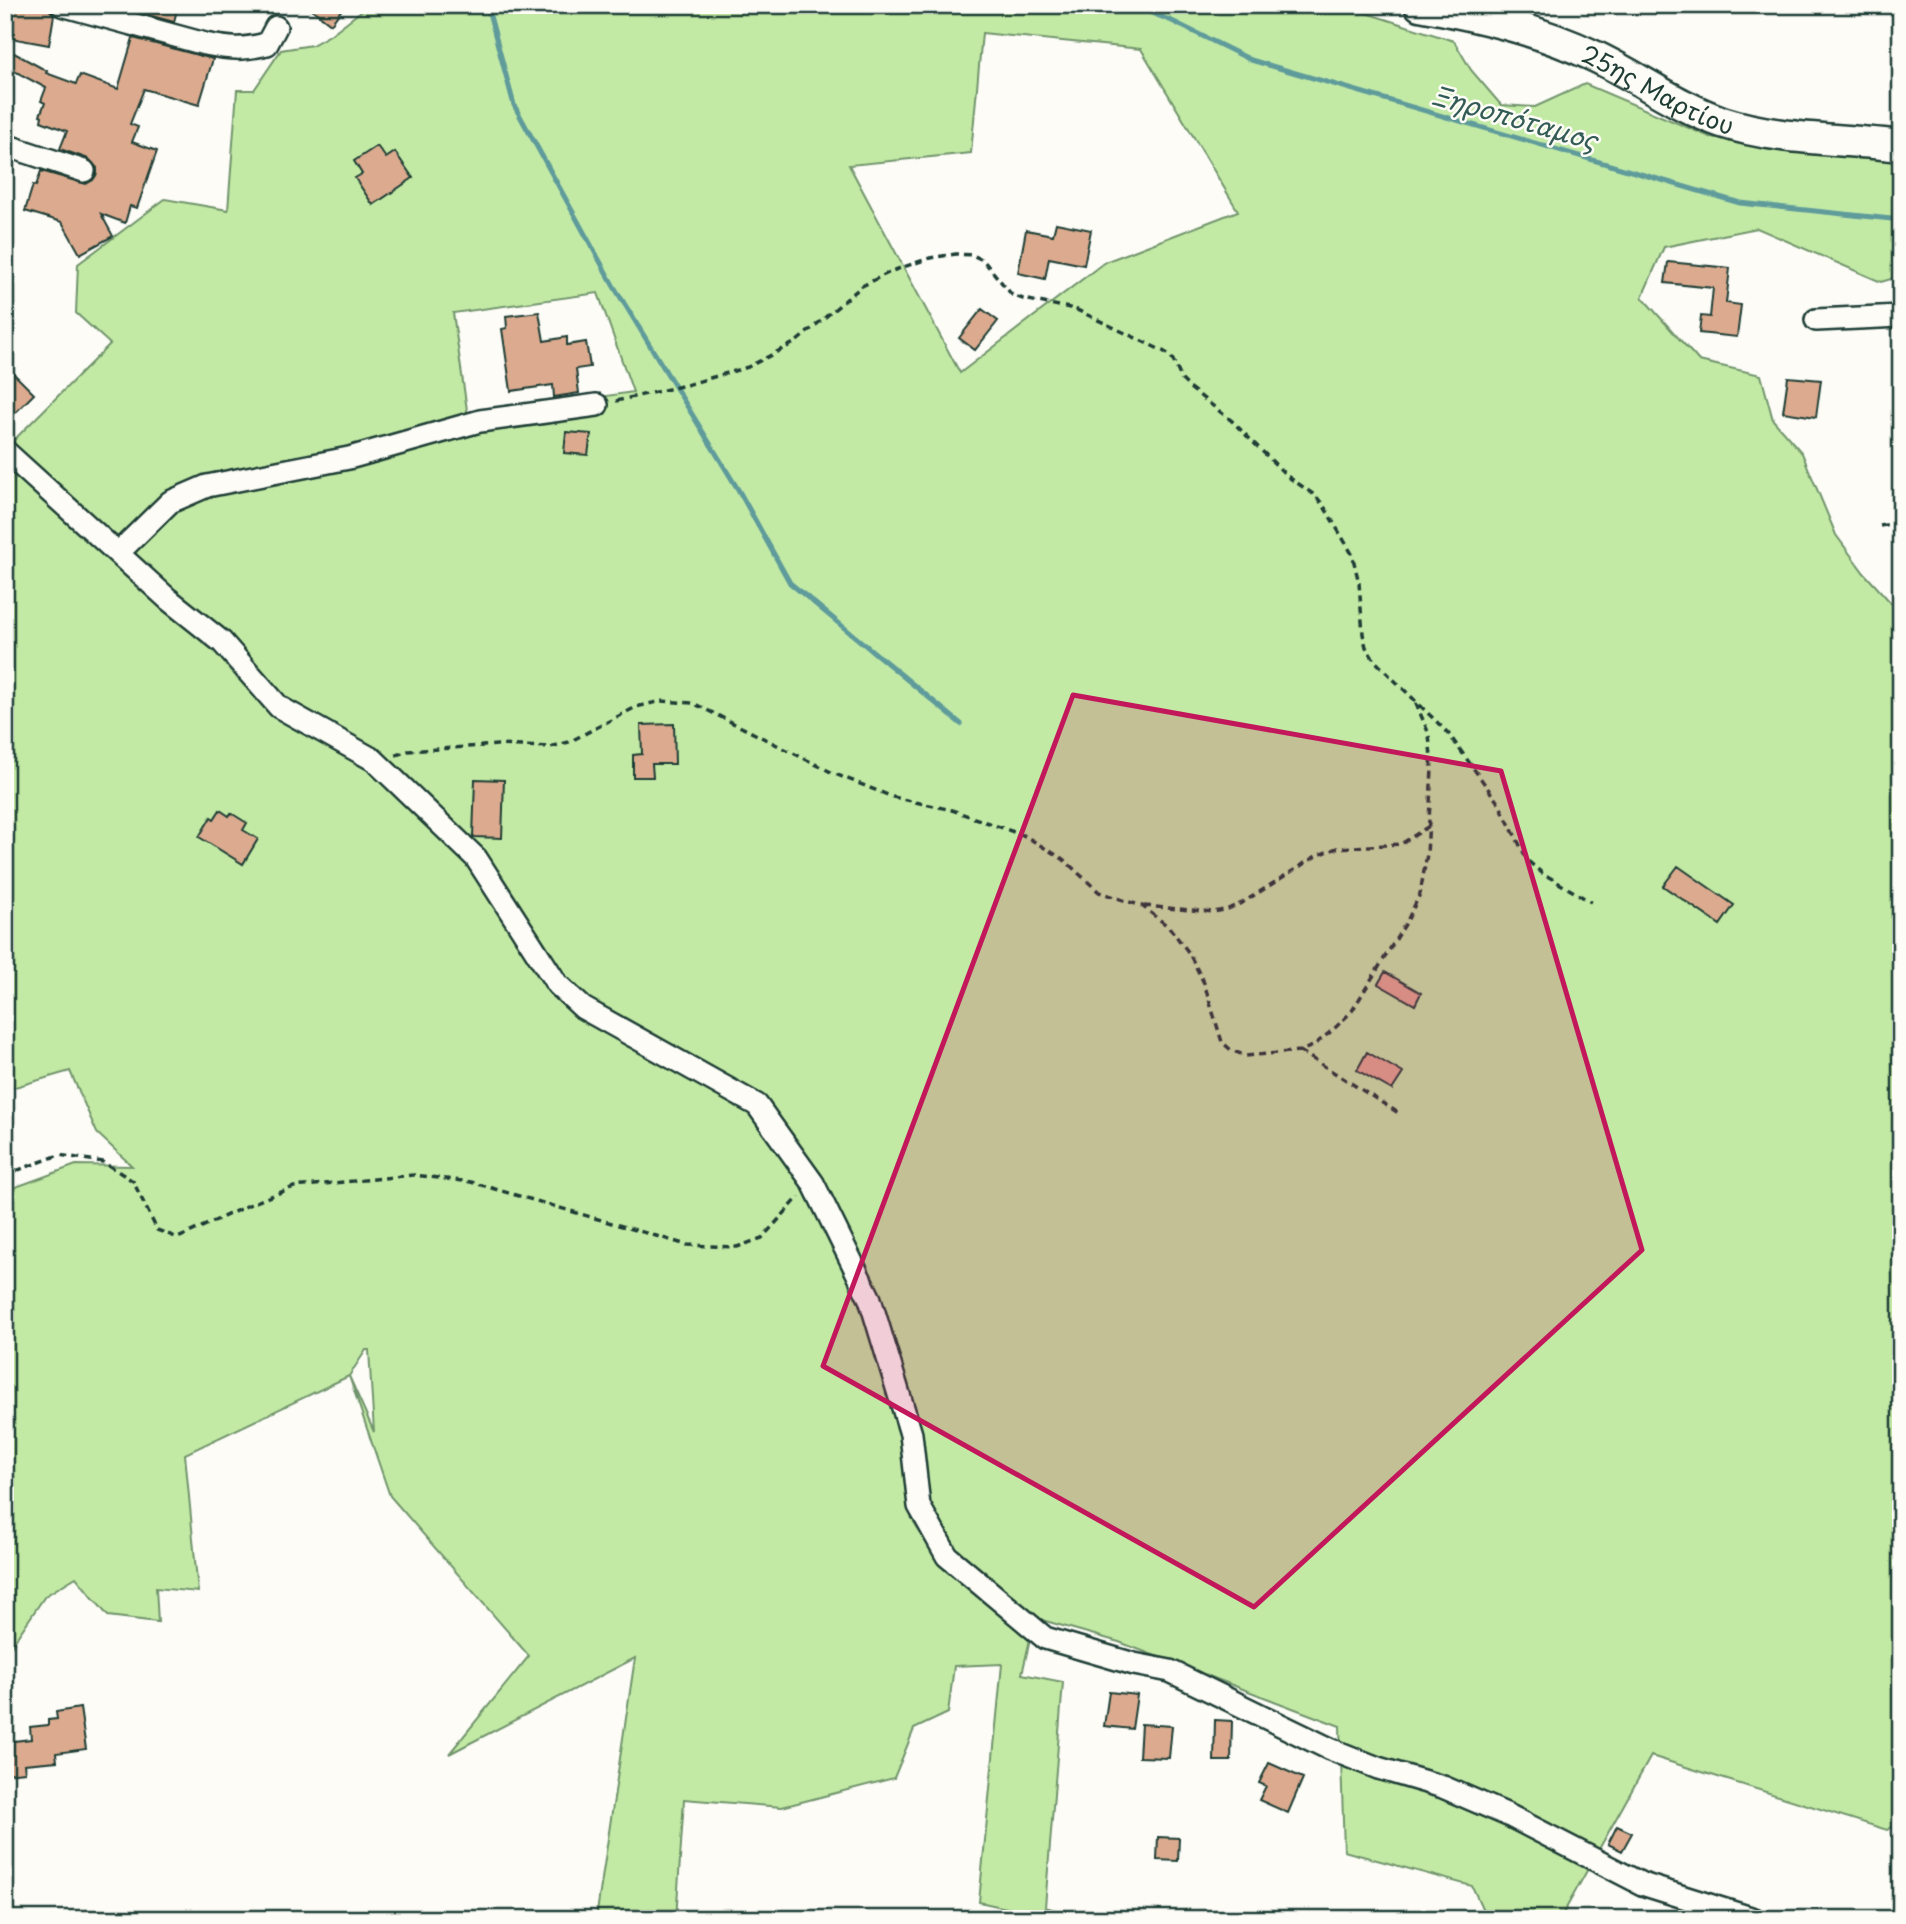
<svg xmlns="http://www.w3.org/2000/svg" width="1906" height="1924" viewBox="0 0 1906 1924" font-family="'Playpen Sans',sans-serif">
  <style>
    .green { fill: #c3eaa5; stroke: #71946c; stroke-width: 2; fill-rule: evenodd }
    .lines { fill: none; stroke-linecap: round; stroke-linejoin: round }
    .stream { stroke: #5e9b9b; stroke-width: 5 }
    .building { fill: #dcab8f; stroke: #1f3d34; stroke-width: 2 }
    .minor-casing { stroke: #1f3d34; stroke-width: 26 }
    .secondary-casing { stroke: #1f3d34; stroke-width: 35 }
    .path { stroke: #1f3d34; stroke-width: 3.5; stroke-dasharray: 7 5; stroke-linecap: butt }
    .minor { stroke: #fdfcf7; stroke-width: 21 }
    .secondary { stroke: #fdfcf7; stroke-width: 30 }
    .marked { fill: #c2185b; fill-opacity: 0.2; stroke: #c2185b; stroke-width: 5; stroke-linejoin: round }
    .labels { text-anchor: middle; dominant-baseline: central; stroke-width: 5; stroke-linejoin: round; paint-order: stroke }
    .street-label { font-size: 24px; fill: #1f3d34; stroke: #fdfcf7 }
    .water-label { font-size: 26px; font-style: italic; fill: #345c56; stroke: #fdfcf7 }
  </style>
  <rect width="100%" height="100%" fill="#fdfcf7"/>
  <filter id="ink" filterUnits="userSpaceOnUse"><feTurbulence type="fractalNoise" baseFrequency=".0143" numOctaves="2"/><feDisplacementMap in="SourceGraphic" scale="14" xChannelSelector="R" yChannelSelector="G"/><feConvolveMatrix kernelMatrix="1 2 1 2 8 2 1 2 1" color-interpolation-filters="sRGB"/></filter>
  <g filter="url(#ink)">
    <path class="green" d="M369 5H1341L1454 41 1471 70 1501 105 1535 107 1585 84 1710 137 1901 161V276L1881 282 1757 228 1664 247 1642 297 1699 361 1761 375 1773 420 1802 453 1836 535 1864 573 1901 614V1823L1887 1830 1651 1756 1560 1919H1487L1472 1886 1344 1851 1340 1726 1119 1642 1035 1618 1022 1674 1063 1682 1045 1907 1087 1919H1056L979 1902 1002 1664 954 1666 948 1713 914 1729 894 1778 782 1807 684 1799 676 1919H596L635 1658 449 1754 529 1656 390 1496 349 1376 185 1454 198 1592 156 1588 158 1622 108 1616 76 1577 45 1596 5 1655V1191L76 1165 132 1166 97 1133 70 1071 5 1090V432L13 441 110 344 76 313 78 264 165 199 228 210 237 90H254L281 50 312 45 330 35ZM982 33 1141 49 1238 211 1105 262 960 373 849 165 971 153ZM598 293 633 392 468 417 453 313ZM366 1350H369L374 1432 349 1376Z"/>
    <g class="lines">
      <path class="stream" d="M487 5 514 105 613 285 739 491 790 583 961 724
        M1131 5 1172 21 1251 60 1740 203 1901 220"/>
    </g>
    <path class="building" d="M5 5H29L49 9 54 15 49 45 5 37Z
      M143 5H178L174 22 141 13Z
      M306 5H345L331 24Z
      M133 38 213 59 199 105 144 89 130 124 138 127 132 142 157 151 137 208 130 206 125 223 101 214 113 236 80 254 62 222 25 211 33 185 36 186 41 171 86 184 93 180 97 174V168L89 159 60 149 67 131 41 121 42 116 40 115 45 103 41 101 46 88 5 66V48L47 71 46 73 76 84 80 75 118 89Z
      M377 146 386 158 395 152 413 178 373 205 355 178 362 174 354 161Z
      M1056 223 1091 230 1084 265 1049 258 1045 279 1018 273 1026 230 1053 235Z
      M1668 262 1730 268 1726 303 1741 305 1737 337 1699 333 1701 316 1710 317 1713 288 1665 283Z
      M982 309 998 321 975 350 959 338Z
      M539 312 544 341 567 337V345L586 342 590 367 576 369 579 393 554 397 553 385 511 391 502 329 507 328 506 316Z
      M5 365 34 394 5 423Z
      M1788 377 1821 380 1816 417 1783 412Z
      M566 432 591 434 588 455 564 453Z
      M674 724 675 764H652L653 777H633V755L642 754 641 725Z
      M475 779 504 780 502 838 473 837Z
      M220 810 229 816 231 813 247 823 243 830 258 839 243 864 199 837 211 817 214 819Z
      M1678 866 1734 905 1720 925 1663 886Z
      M1385 972 1421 993 1415 1005 1378 984Z
      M1367 1052 1403 1073 1392 1090 1357 1070Z
      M1109 1692 1137 1695 1132 1729 1104 1726Z
      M80 1708 86 1749 56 1753 57 1761 24 1764 25 1772 5 1774V1742L31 1739 30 1727 48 1725V1720L57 1719 56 1712Z
      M1215 1720 1232 1721 1231 1761H1214Z
      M1141 1724 1172 1726 1169 1758 1139 1757Z
      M1269 1763 1303 1778 1288 1813 1259 1800 1266 1786 1259 1783Z
      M1617 1826 1632 1833 1622 1851 1608 1844Z
      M1158 1837 1179 1838 1178 1861 1157 1860Z"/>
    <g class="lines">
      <defs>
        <path id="minor" d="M62 5 205 44C231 49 242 50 267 44L276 27
          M5 145 84 171
          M1816 320 1901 316
          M5 451 168 599 222 642 279 707 374 760 476 858 557 984 583 1008 757 1105 813 1183 870 1299 911 1434 919 1506 947 1556 1045 1638 1134 1664 1170 1671 1330 1749 1378 1768 1443 1787 1508 1815 1642 1884 1754 1919
          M118 553 170 502 207 486 349 458 480 421 597 405"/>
        <g id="secondary">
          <path id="s1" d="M1420 5C1480 16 1539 30 1594 56 1637 76 1676 106 1722 122 1780 141 1841 138 1901 146"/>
        </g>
      </defs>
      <use href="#minor" class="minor-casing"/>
      <use href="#secondary" class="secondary-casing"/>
      <path class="path" d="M616 401 686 385 748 367 796 342 862 286 892 271 930 258 956 254 972 255 983 260 1012 295 1023 299 1075 309 1163 351 1171 356 1182 380 1190 388 1232 421 1287 476 1316 496 1325 508 1352 554 1359 583 1363 634 1366 647 1374 660 1448 733 1499 804 1528 861 1542 873 1591 902
        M1880 526 1901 522
        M396 755 408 751 497 745 550 747 569 742 636 707 661 701 693 703 835 774 893 797 952 810 1025 836 1063 859 1099 892 1142 906 1169 927 1189 953 1204 983 1222 1042 1231 1050 1246 1056 1300 1051 1313 1046 1334 1029 1352 1011 1407 921 1420 894 1427 854 1432 769 1429 734 1414 699
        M1144 906 1214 912 1228 909 1242 903 1316 856 1337 848 1401 844 1429 826
        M1300 1051 1400 1114
        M5 1175 59 1155 103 1162 133 1181 157 1230 178 1238 253 1203 294 1187 414 1175 471 1182 687 1245 737 1247 762 1238 799 1197"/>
      <use href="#minor" class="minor"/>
      <use href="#secondary" class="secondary"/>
    </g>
  </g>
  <path class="marked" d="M1073 695 1501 771 1642 1250 1254 1607 823 1366Z"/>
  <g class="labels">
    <g class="street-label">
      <text stroke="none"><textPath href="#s1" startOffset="254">25ης Μαρτίου</textPath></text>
    </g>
    <g class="water-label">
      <text transform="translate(1515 117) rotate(16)">Ξηροπόταμος</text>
    </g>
  </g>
  <rect width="1906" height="1924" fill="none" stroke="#fdfcf7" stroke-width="28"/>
  <rect x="14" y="14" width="1878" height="1896" fill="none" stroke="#1f3d34" stroke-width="2.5" filter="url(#ink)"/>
</svg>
